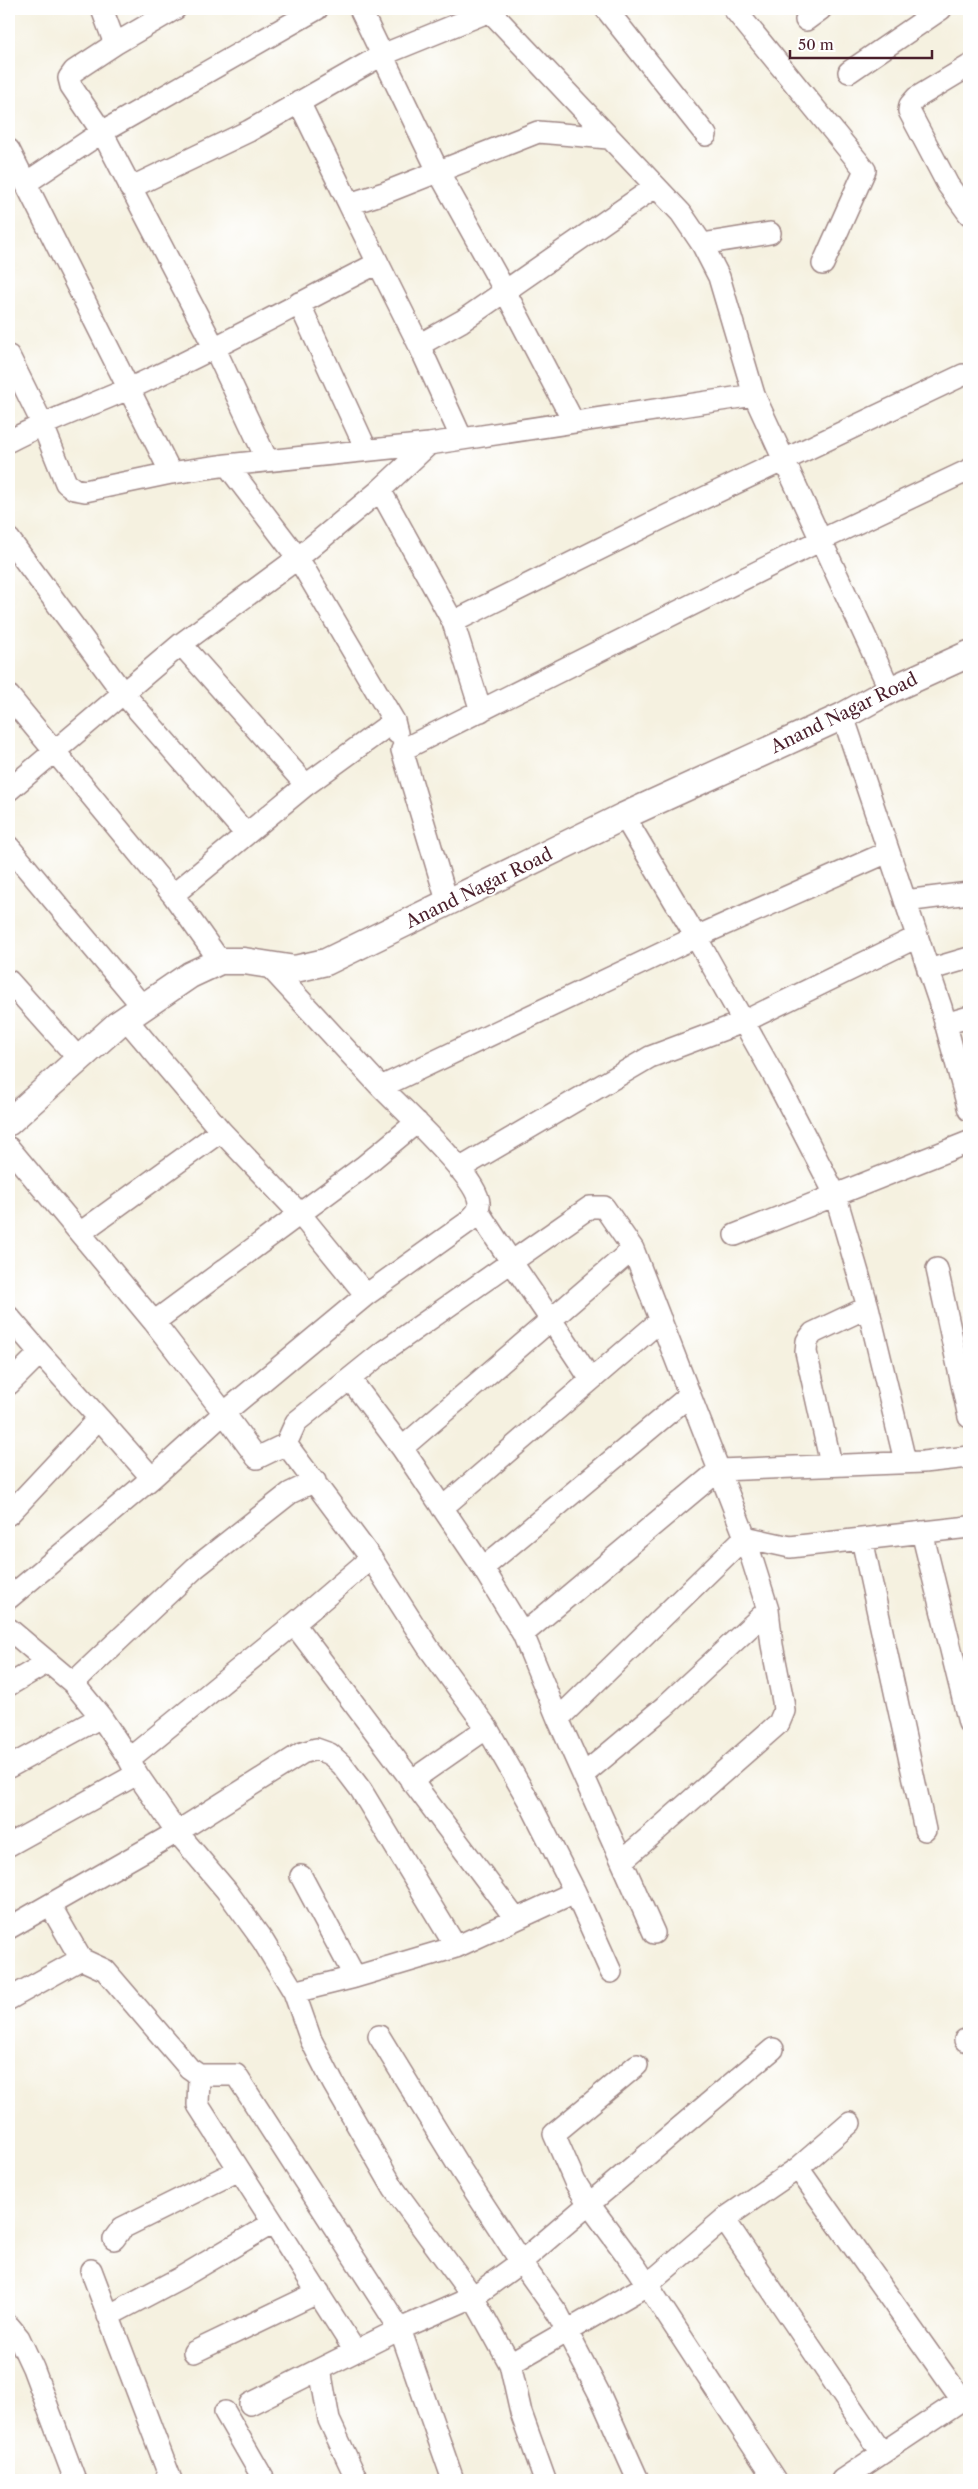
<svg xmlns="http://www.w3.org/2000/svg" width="978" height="2489" viewBox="0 0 978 2489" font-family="'Libre Caslon Text',serif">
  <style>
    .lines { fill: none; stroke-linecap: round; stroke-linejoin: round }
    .minor-casing { stroke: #a08886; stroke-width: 24 }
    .tertiary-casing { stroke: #a08886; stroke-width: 29 }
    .minor { stroke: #fff; stroke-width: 21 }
    .tertiary { stroke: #fff; stroke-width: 26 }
    .labels { text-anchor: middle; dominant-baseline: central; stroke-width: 4; stroke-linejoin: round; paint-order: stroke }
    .street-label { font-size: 18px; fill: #4a1f2b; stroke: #fff }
  </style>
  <rect width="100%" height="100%" fill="#fff"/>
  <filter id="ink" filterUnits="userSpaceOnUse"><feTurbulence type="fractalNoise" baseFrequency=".02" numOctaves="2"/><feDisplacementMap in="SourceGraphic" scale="10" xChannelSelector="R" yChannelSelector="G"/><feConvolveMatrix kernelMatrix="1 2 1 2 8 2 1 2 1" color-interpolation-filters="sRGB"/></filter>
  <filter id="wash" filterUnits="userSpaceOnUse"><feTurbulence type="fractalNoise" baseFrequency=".0096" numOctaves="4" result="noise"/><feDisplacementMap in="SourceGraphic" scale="20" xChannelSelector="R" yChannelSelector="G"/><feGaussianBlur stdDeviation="1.12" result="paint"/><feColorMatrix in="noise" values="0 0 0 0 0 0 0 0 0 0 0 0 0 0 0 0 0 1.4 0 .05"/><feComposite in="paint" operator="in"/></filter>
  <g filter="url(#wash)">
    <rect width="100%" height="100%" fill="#f5f1e0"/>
  </g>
  <g filter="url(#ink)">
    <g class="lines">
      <defs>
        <path id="minor" d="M360 9 438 171 505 291 573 421
          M488 9 681 213 702 244 719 277 754 395 890 690
          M606 9 706 135
          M734 9 865 170 823 264
          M806 20 821 9
          M115 44 175 9
          M969 66 916 98 910 105 909 111 948 185 969 214
          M849 72 941 9
          M299 102 349 204
          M9 150 171 473
          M26 183 102 132 71 86 69 78 74 71 115 44 102 9
          M130 188 249 131 382 55 495 9
          M702 244 770 233
          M378 263 419 345 462 321 655 187
          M299 303 366 449
          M419 345 461 437
          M9 356 42 423 66 483 74 489 85 491 171 473 227 465 429 444 754 395
          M9 441C54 417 102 402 148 380 226 344 301 302 378 263L349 204 384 193 538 132 608 138
          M267 460 215 349 102 132 317 9
          M227 465 298 558 394 721 397 733
          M380 490 453 622
          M9 539 123 693 246 834
          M181 644 306 785
          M9 696 173 895
          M481 711 453 622 662 518 963 375
          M843 716 941 1007 969 1110
          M9 790 181 644 298 558 380 490 429 444
          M624 816 696 937 774 1076 835 1194 868 1307 905 1461
          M9 847 143 1007
          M905 901 969 893
          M448 904 402 750 821 540 969 470
          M220 961 173 895 306 785 394 721
          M928 970 969 958
          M9 981 79 1059
          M126 1019 221 1131 300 1214 366 1295
          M945 1024 969 1017
          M381 1087 696 937 888 852
          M9 1148 154 1322 224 1413 366 1295 468 1222C473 1216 480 1211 479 1203 478 1177 399 1106 379 1085 342 1045 305 1005 268 965
          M459 1169 650 1057 743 1022 917 937
          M478 1211C514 1268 554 1322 591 1380
          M80 1233 221 1131
          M735 1235 969 1142
          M937 1269 969 1417
          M9 1317 40 1353 9 1384
          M154 1322 363 1167 417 1122
          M350 1379 402 1448 483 1568 523 1634 558 1719 654 1933
          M99 1418 152 1478
          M286 1444 296 1422 384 1351 590 1207H604L633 1249 745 1537 790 1547 969 1527
          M402 1448 633 1249
          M831 1464 806 1352 807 1341 813 1333 868 1307
          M442 1508 661 1320
          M9 1514 99 1418 40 1353
          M922 1532 969 1723
          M862 1539 925 1830
          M371 1558 428 1647 487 1728 531 1805 575 1892 611 1972
          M483 1568 690 1395
          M9 1598 152 1478 224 1413 257 1458 286 1444 371 1558 294 1624 129 1759
          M294 1624 515 1918
          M9 1629 73 1683 101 1717 129 1759 137 1774 177 1832 226 1890 263 1941 294 1992 311 2040 333 2083 394 2189 473 2297 510 2364 521 2413 545 2480
          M523 1634 719 1470 923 1462 969 1457
          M73 1683 195 1568 290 1493 315 1481
          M9 1685 48 1662
          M558 1719 745 1537 768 1610 664 1707 583 1775
          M9 1767 101 1717
          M411 1781 487 1728
          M9 1845 137 1774
          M622 1861 779 1723 784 1711 783 1701 772 1645 768 1610
          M301 1876 355 1977
          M9 1928 177 1832 302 1753 316 1749 330 1754 342 1765 361 1790 456 1947
          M81 1959 105 1970 189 2068 199 2075H236L400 2329 453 2480
          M294 1992 355 1977 456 1947 575 1892
          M9 1999 81 1959 50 1905
          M379 2036 461 2170 521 2262 558 2314 599 2393 638 2480
          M965 2040 969 2041
          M637 2065 554 2134 575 2182 589 2204 773 2049
          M199 2075 198 2105 355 2351
          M798 2168 962 2400
          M724 2219 882 2453
          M114 2239 122 2228 239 2170
          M91 2270 171 2480
          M108 2316 180 2278 273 2223
          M9 2326 19 2338 33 2368 75 2480
          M194 2352 319 2292
          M510 2364 647 2285 724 2219 798 2168 850 2123
          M320 2369 329 2420 357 2480
          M250 2404 400 2329 473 2297 521 2262 589 2204 637 2269 775 2480
          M225 2412 264 2480
          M842 2480 969 2395"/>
        <path id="tertiary" d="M9 1122 117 1025 190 975 220 961H244L295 969 326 962 624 816 843 716 890 690 969 654"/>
      </defs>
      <use href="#minor" class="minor-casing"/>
      <use href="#tertiary" class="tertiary-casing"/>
      <use href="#minor" class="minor"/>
      <use href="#tertiary" class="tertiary"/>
    </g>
  </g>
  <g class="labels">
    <g class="street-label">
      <text transform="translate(844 713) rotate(-26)">Anand Nagar Road</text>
      <text transform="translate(479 888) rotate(-26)">Anand Nagar Road</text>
    </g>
  </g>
  <rect width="978" height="2489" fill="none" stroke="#fff" stroke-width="30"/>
  <path d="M790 50v8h142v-8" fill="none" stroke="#4a1f2b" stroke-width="2.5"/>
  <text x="798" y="50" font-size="15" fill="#4a1f2b" stroke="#ffffff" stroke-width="4" paint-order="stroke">50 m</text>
</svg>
